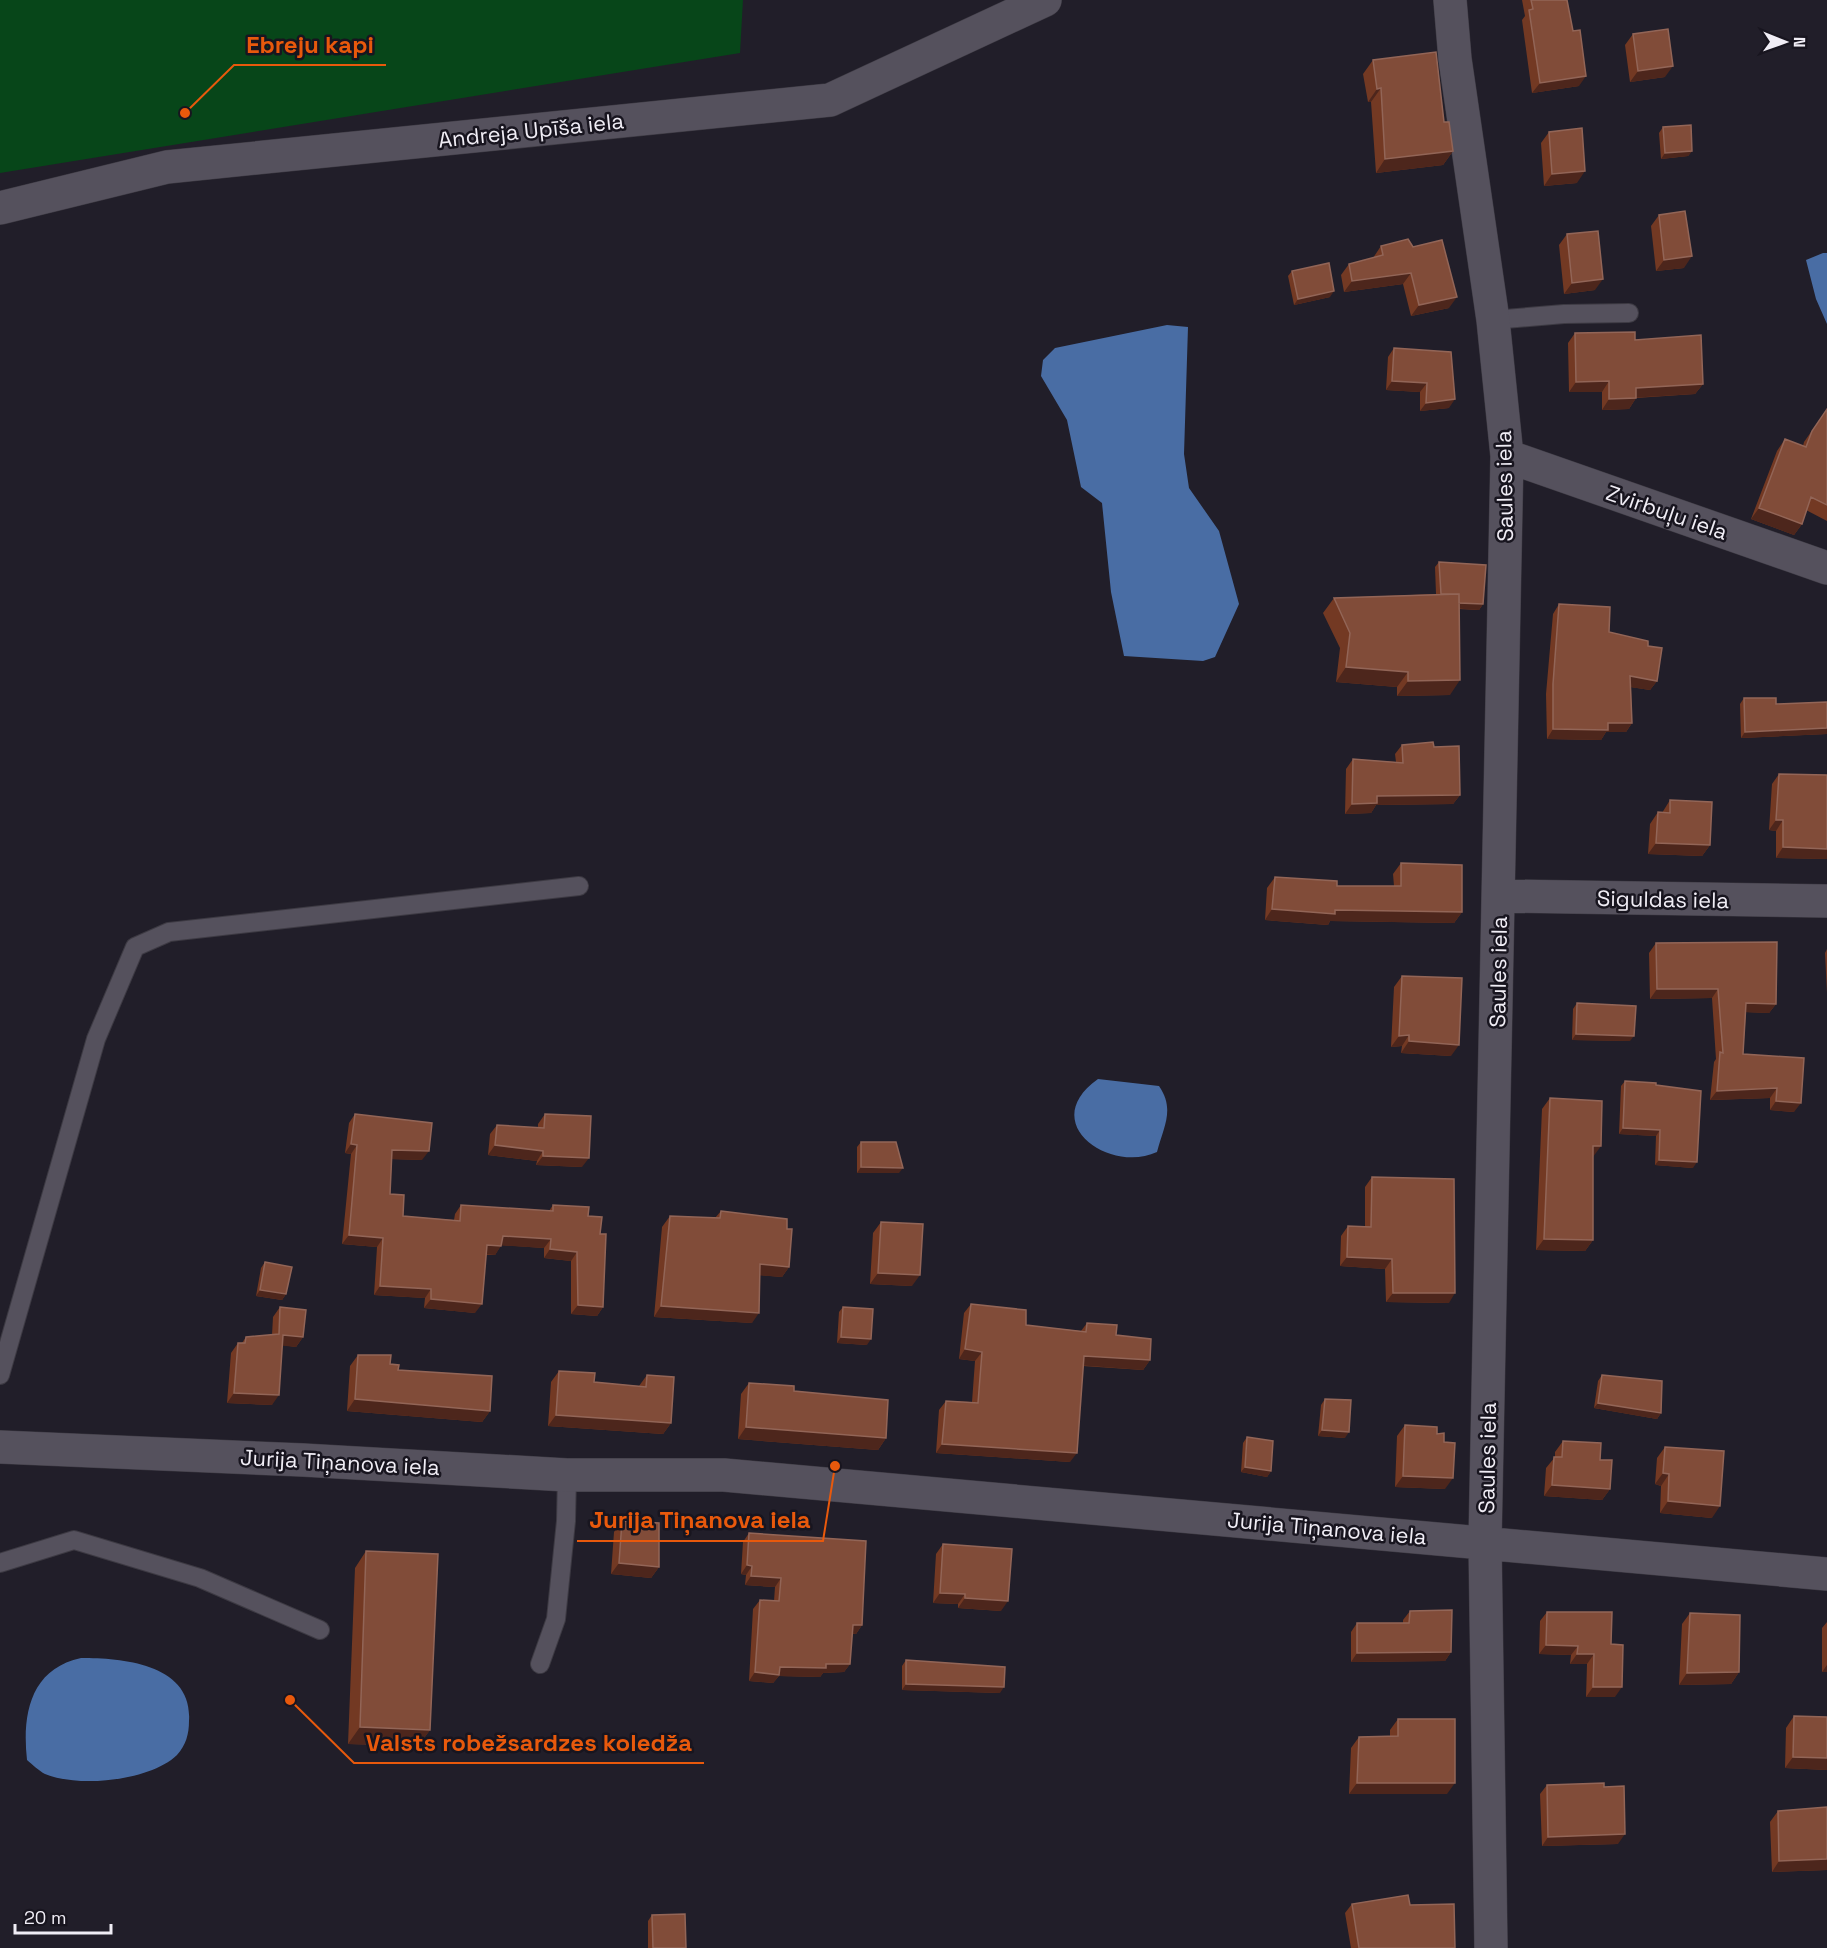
<svg xmlns="http://www.w3.org/2000/svg" width="1827" height="1948" viewBox="0 0 1827 1948" font-family="'Space Grotesk',sans-serif">
  <style>
    .green { fill: #074619 }
    .water { fill: #496da4 }
    .lines { fill: none; stroke-linecap: round; stroke-linejoin: round }
    .lane-casing { stroke: #3d3a43; stroke-width: 20 }
    .street-casing { stroke: #3d3a43; stroke-width: 34 }
    .lane { stroke: #55515d; stroke-width: 18 }
    .street { stroke: #55515d; stroke-width: 33 }
    .wall { fill: #733923 }
    .shaded-wall { fill: #4d261c }
    .building { fill: #814c39; stroke: #926557; stroke-width: 1.5 }
    .labels { text-anchor: middle; dominant-baseline: central; stroke-width: 5; stroke-linejoin: round; paint-order: stroke }
    .street-label { font-size: 22px; fill: #f0edf5; stroke: #18151f }
    .leader { fill: none; stroke: #e8590c; stroke-width: 2 }
    .callout-dot { fill: #e8590c; stroke: #18151f; stroke-width: 2 }
    .callout-label { font-size: 24px; text-anchor: middle; font-weight: bold; fill: #e8590c; stroke: #18151f; stroke-width: 5; stroke-linejoin: round; paint-order: stroke }
  </style>
  <rect width="100%" height="100%" fill="#211e29"/>
  <path class="green" d="M0 0H743L740 53 0 173Z"/>
  <path class="water" d="M1823 253H1827V324L1816 299 1806 260Z
    M1167 325 1188 327 1184 454 1189 488 1219 531 1239 604 1215 657 1203 661 1124 656 1111 592 1102 503 1081 487 1067 420 1041 376 1043 360 1055 348Z
    M1098 1079 1159 1086C1175 1109 1164 1126 1157 1152 1110 1174 1036 1123 1098 1079Z
    M81 1658C123 1658 193 1664 189 1721 189 1734 186 1745 177 1755 150 1781 79 1788 45 1774 39 1771 32 1764 27 1760 22 1715 30 1669 81 1658Z"/>
  <g class="lines">
    <defs>
      <path id="lane" d="M1493 320 1564 314 1629 313
        M0 1375 96 1039 135 947 169 932 579 886
        M0 1563 74 1540 200 1578 320 1630
        M540 1664 556 1619 566 1521 567 1475"/>
      <path id="street" d="M1450 0 1455 59 1493 320 1507 456 1485 1542 1491 1948
        M0 208 167 167 830 100 1045 0
        M1507 456 1827 568
        M1500 896 1827 901
        M0 1447 303 1460 567 1475H724L1827 1574"/>
    </defs>
    <use href="#lane" class="lane-casing"/>
    <use href="#street" class="street-casing"/>
    <use href="#lane" class="lane"/>
    <use href="#street" class="street"/>
  </g>
  <path class="wall" d="M1522 0H1567L1579 86 1532 93 1522 20 1525 16Z
    M1633 34 1665 77 1630 82 1625 45Z
    M1373 60 1444 122 1453 151 1443 165 1376 173 1371 102H1368L1363 74Z
    M1663 127 1692 151 1688 156 1661 159 1659 133Z
    M1549 132 1577 183 1544 186 1541 143Z
    M1659 215 1684 268 1656 271 1651 226Z
    M1567 234 1595 290 1564 294 1559 245Z
    M1408 239 1449 308 1411 316 1403 284 1344 292 1341 275 1349 264 1373 258 1381 246Z
    M1292 271 1330 297 1294 305 1288 276Z
    M1575 333 1635 340 1703 384 1695 394 1636 398 1629 409 1602 410V392H1569L1568 343Z
    M1394 348 1449 408 1420 411V392L1386 390 1388 357Z
    M1827 409V521L1806 510 1802 524 1794 535 1751 519 1777 451 1785 439 1803 446 1804 442Z
    M1439 562 1483 604 1479 610 1459 609 1450 695 1397 696V687L1336 682 1340 648 1323 613 1334 598 1436 594 1435 567Z
    M1559 604 1609 632 1648 646 1657 681 1650 690 1631 687 1632 723 1626 732H1606L1601 740 1547 739 1546 694 1553 614Z
    M1744 698 1776 704 1827 702V734L1741 738 1740 704Z
    M1402 745 1434 747 1460 795 1453 804 1376 805 1371 813 1345 814 1346 769 1353 759 1396 762 1395 754Z
    M1779 774 1827 859 1776 858V831L1769 830 1772 784Z
    M1670 800 1710 845 1702 856 1648 854 1650 824 1658 812 1662 813Z
    M1401 863 1462 912 1454 923 1330 921 1328 925 1265 920 1267 888 1275 877 1337 886H1394L1393 874Z
    M1656 943 1776 1004 1769 1013 1746 1012 1743 1054 1804 1058 1794 1112 1770 1110V1098L1710 1100 1714 1062 1716 1059 1712 998 1650 999 1649 953Z
    M1827 949V993L1825 953Z
    M1402 976 1451 1056 1401 1053 1402 1046 1391 1047 1394 987Z
    M1577 1003 1630 1041 1572 1040 1573 1009Z
    M1625 1081 1656 1085 1693 1168 1655 1165 1656 1136 1619 1134 1621 1086Z
    M1550 1098 1593 1240 1585 1251 1536 1250 1542 1109Z
    M355 1114 422 1160 392 1159 390 1194 403 1216 454 1220 455 1214 461 1205 549 1211 553 1205 588 1216 600 1234 603 1307 597 1316 571 1314V1261L544 1258V1248L501 1245 495 1255H486L475 1313 424 1308 425 1298 374 1295 377 1247 342 1244 351 1154 345 1153 349 1123Z
    M545 1114 582 1167 536 1165 537 1161 488 1155 490 1134 497 1125 538 1128V1124Z
    M861 1142 899 1173H857V1147Z
    M1372 1177 1449 1303 1386 1302 1385 1269 1340 1266 1341 1236 1348 1226 1365 1227V1187Z
    M721 1211 787 1229 789 1267 782 1277 760 1275 752 1323 654 1317 662 1227 670 1216 715 1218Z
    M881 1222 912 1286 870 1284 873 1233Z
    M265 1262 286 1294 282 1300 256 1296 261 1268Z
    M971 1304 1026 1325 1081 1331 1087 1323 1116 1335 1150 1360 1143 1370 1083 1366 1070 1462 936 1453 939 1410 946 1401 972 1402 975 1361 959 1359 964 1313Z
    M280 1307 303 1337 296 1347 282 1345 272 1405 227 1403 231 1353 238 1343H242L246 1337 272 1335 273 1317Z
    M843 1307 867 1345 837 1343 839 1312Z
    M358 1355 390 1364 398 1370 490 1411 482 1422 347 1411 350 1366Z
    M559 1371 594 1382 639 1386 647 1375 671 1423 663 1434 548 1426 551 1382Z
    M1602 1375 1661 1413 1657 1419 1594 1408 1598 1381Z
    M749 1383 794 1391 886 1438 878 1450 738 1439 741 1394Z
    M1325 1399 1345 1438 1318 1436 1321 1405Z
    M1405 1425 1437 1434 1444 1442 1445 1489 1395 1487 1397 1436Z
    M1247 1437 1271 1471 1267 1477 1241 1472 1243 1443Z
    M1563 1441 1600 1460 1610 1489 1602 1500 1544 1496 1546 1468 1555 1457V1452Z
    M1665 1447 1712 1518 1660 1513 1661 1486 1655 1484 1657 1458Z
    M622 1521 659 1567 651 1578 611 1574 614 1532Z
    M749 1533 862 1625 856 1634H852L850 1664 844 1672 823 1673 820 1677 779 1676 773 1683 749 1681 753 1609 760 1600 774 1601 775 1587 745 1585 746 1575 741 1574 743 1542Z
    M943 1544 1001 1611 958 1608V1604L933 1603 936 1554Z
    M366 1551 430 1730 418 1746 348 1744 355 1568Z
    M1410 1611 1451 1652 1445 1661 1351 1662V1632L1357 1623H1403V1620Z
    M1547 1612 1611 1644 1615 1697H1586L1587 1664H1570L1571 1655 1539 1654 1540 1621Z
    M1690 1613 1739 1672 1731 1684 1679 1685 1682 1624Z
    M1827 1622V1672H1822V1628Z
    M906 1660 1000 1693 902 1690V1666Z
    M1794 1716 1827 1717V1770L1785 1768 1786 1728Z
    M1398 1719 1447 1794H1349L1351 1748 1359 1737 1390 1736V1730Z
    M1547 1785 1604 1787 1618 1844 1542 1846 1540 1794Z
    M1827 1807V1870L1772 1872 1770 1822 1778 1811Z
    M1352 1904 1455 1948H1351L1345 1913Z
    M652 1915 686 1948H648V1921Z"/>
  <path class="shaded-wall" d="M1673 66 1665 77 1630 82 1638 71Z
    M1586 76 1579 86 1532 93 1540 83Z
    M1381 88 1371 102H1368L1377 89Z
    M1453 151 1443 165 1376 173 1385 159Z
    M1692 151 1688 156 1661 159 1665 153Z
    M1585 171 1577 183 1544 186 1552 174Z
    M1692 256 1684 268 1656 271 1664 260Z
    M1411 273 1403 284 1344 292 1352 281Z
    M1603 279 1595 290 1564 294 1572 283Z
    M1334 291 1330 297 1294 305 1298 299Z
    M1457 297 1449 308 1411 316 1419 305Z
    M1392 381 1427 383 1420 392 1386 390Z
    M1609 381 1602 392H1569L1576 382Z
    M1703 384 1695 394 1629 398 1636 388Z
    M1636 398 1629 409 1602 410 1609 399Z
    M1455 399 1449 408 1420 411 1426 403Z
    M1759 508 1802 524 1794 535 1751 519Z
    M1441 602 1483 604 1479 610 1437 607Z
    M1346 667 1408 672 1397 687 1336 682Z
    M1630 676 1657 681 1650 690 1623 686Z
    M1460 680 1450 695 1397 696 1408 681Z
    M1608 723H1632L1626 732H1606L1601 740 1547 739 1553 729Z
    M1827 728V734L1741 738 1745 732Z
    M1460 795 1453 804 1376 805 1371 813 1345 814 1352 804 1377 796Z
    M1776 820H1783L1776 831 1769 830Z
    M1656 843 1710 845 1702 856 1648 854Z
    M1783 847 1827 849V859L1776 858Z
    M1272 909 1335 910 1462 912 1454 923 1330 921 1328 925 1265 920Z
    M1657 989H1718L1712 998 1650 999Z
    M1746 1003 1776 1004 1769 1013 1740 1012Z
    M1576 1034 1634 1036 1630 1041 1572 1040Z
    M1409 1035 1402 1046 1391 1047 1399 1036Z
    M1409 1041 1459 1045 1451 1056 1401 1053Z
    M1777 1088 1770 1098 1710 1100 1717 1091Z
    M1776 1101 1801 1103 1794 1112 1770 1110Z
    M1623 1128 1660 1130 1656 1136 1619 1134Z
    M351 1144 357 1145 351 1154 345 1153Z
    M495 1145 543 1151 537 1161 488 1155Z
    M1593 1146H1601L1593 1157Z
    M392 1150 429 1151 422 1160 386 1159Z
    M543 1156 589 1158 582 1167 536 1165Z
    M1659 1160 1697 1162 1693 1168 1655 1165Z
    M861 1167 903 1168 899 1173H857Z
    M349 1235 383 1238 377 1247 342 1244Z
    M503 1236 551 1239 544 1248 496 1245Z
    M1544 1239 1593 1240 1585 1251 1536 1250Z
    M487 1245 501 1246 495 1255 481 1254Z
    M550 1249 577 1252 571 1261 544 1258Z
    M1347 1257 1392 1259 1385 1269 1340 1266Z
    M760 1264 789 1267 782 1277 753 1275Z
    M878 1273 920 1275 912 1286 870 1284Z
    M380 1286 431 1289 425 1298 374 1295Z
    M260 1290 286 1294 282 1300 256 1296Z
    M1393 1293H1455L1449 1303 1386 1302Z
    M431 1299 482 1304 475 1313 424 1308Z
    M578 1305 603 1307 597 1316 571 1314Z
    M661 1306 759 1313 752 1323 654 1317Z
    M283 1335 303 1337 296 1347 276 1345Z
    M841 1337 871 1339 867 1345 837 1343Z
    M965 1349 982 1352 975 1361 959 1359Z
    M1084 1356 1150 1360 1143 1370 1077 1365Z
    M234 1393 279 1395 272 1405 227 1403Z
    M355 1399 490 1411 482 1422 347 1411Z
    M1598 1403 1661 1413 1657 1419 1594 1408Z
    M556 1415 671 1423 663 1434 548 1426Z
    M746 1427 886 1438 878 1450 738 1439Z
    M1322 1430 1349 1432 1345 1438 1318 1436Z
    M942 1444 1077 1453 1070 1462 936 1453Z
    M1245 1467 1271 1471 1267 1477 1241 1472Z
    M1663 1473 1669 1474 1661 1486 1655 1484Z
    M1403 1476 1453 1478 1445 1489 1395 1487Z
    M1552 1485 1610 1489 1602 1500 1544 1496Z
    M1668 1501 1720 1506 1712 1518 1660 1513Z
    M619 1563 659 1567 651 1578 611 1574Z
    M747 1565 752 1566 746 1575 741 1574Z
    M751 1576 781 1578 775 1587 745 1585Z
    M940 1593 965 1594 958 1604 933 1603Z
    M965 1598 1008 1601 1001 1611 958 1608Z
    M853 1625H862L856 1634 847 1633Z
    M1546 1645 1578 1646 1571 1655 1539 1654Z
    M1451 1652 1445 1661 1351 1662 1357 1653Z
    M1577 1654H1594L1587 1664H1570Z
    M826 1664H850L844 1672 823 1673 820 1677 779 1676 773 1683 749 1681 755 1672 780 1667Z
    M1827 1665V1672H1822Z
    M1739 1672 1731 1684 1679 1685 1687 1673Z
    M906 1684 1004 1687 1000 1693 902 1690Z
    M1593 1687H1622L1615 1697H1586Z
    M360 1727 430 1730 418 1746 348 1744Z
    M1793 1757 1827 1758V1770L1785 1768Z
    M1357 1783H1455L1447 1794H1349Z
    M1625 1834 1618 1844 1542 1846 1548 1837Z
    M1827 1859V1870L1772 1872 1779 1861Z"/>
  <path class="building" d="M1531 0H1567L1573 31 1580 30 1586 76 1540 83 1529 10 1533 9Z
    M1668 29 1673 66 1638 71 1633 34Z
    M1436 52 1444 122H1449L1453 151 1385 159 1381 88 1377 89 1373 60Z
    M1691 125 1692 151 1665 153 1663 127Z
    M1582 128 1585 171 1552 174 1549 132Z
    M1685 211 1692 256 1664 260 1659 215Z
    M1598 231 1603 279 1572 283 1567 234Z
    M1408 239 1413 247 1442 240 1457 297 1419 305 1411 273 1352 281 1349 264 1383 255 1381 246Z
    M1329 263 1334 291 1298 299 1292 271Z
    M1635 332V340L1701 335 1703 384 1636 388V398L1609 399V381L1576 382 1575 333Z
    M1394 348 1451 352 1455 399 1426 403 1427 383 1392 381Z
    M1827 409V505L1811 497 1802 524 1759 508 1785 439 1806 447 1812 431Z
    M1439 562 1486 565 1483 604 1459 603V594H1441Z
    M1459 594 1460 680 1408 681V672L1346 667 1350 633 1334 598Z
    M1559 604 1610 607 1609 632 1648 641V646L1662 648 1657 681 1630 676 1632 723H1608V730L1553 729V684Z
    M1744 698H1776V704L1827 702V728L1745 732Z
    M1433 742 1434 747 1459 746 1460 795 1377 796V803L1352 804 1353 759 1403 763 1402 745Z
    M1779 774 1827 775V849L1783 847V820H1776Z
    M1670 800 1712 802 1710 845 1656 843 1658 812 1670 813Z
    M1401 863 1462 865V912L1335 910V914L1272 909 1275 877 1337 881V886H1401Z
    M1777 942 1776 1004 1746 1003 1743 1054 1804 1058 1801 1103 1776 1101 1777 1088 1717 1091 1720 1052 1723 1053 1718 989H1657L1656 943Z
    M1402 976 1462 978 1459 1045 1409 1041V1035L1399 1036Z
    M1577 1003 1636 1006 1634 1036 1576 1034Z
    M1625 1081 1656 1083V1085L1701 1091 1697 1162 1659 1160 1660 1130 1623 1128Z
    M1550 1098 1602 1101 1601 1146H1593V1240L1544 1239Z
    M355 1114 432 1123 429 1151 392 1150 390 1194 404 1195 403 1216 460 1221 461 1205 553 1211V1205L589 1207 588 1216 602 1217 600 1234H606L603 1307 578 1305 577 1252 550 1249 551 1239 503 1236 501 1246 487 1245 482 1304 431 1299V1289L380 1286 383 1238 349 1235 357 1145 351 1144Z
    M545 1114 591 1116 589 1158 543 1156V1151L495 1145 497 1125 544 1128Z
    M861 1142H896L903 1168 861 1167Z
    M1372 1177 1454 1179 1455 1293H1393L1392 1259 1347 1257 1348 1226 1371 1227Z
    M721 1211 787 1219V1229H792L789 1267 760 1264 759 1313 661 1306 670 1216 720 1218Z
    M881 1222 923 1224 920 1275 878 1273Z
    M265 1262 292 1267 286 1294 260 1290Z
    M971 1304 1026 1310V1325L1086 1332 1087 1323 1117 1325 1116 1335 1151 1339 1150 1360 1084 1356 1077 1453 942 1444 946 1401 978 1403 982 1352 965 1349Z
    M280 1307 306 1310 303 1337 283 1335 279 1395 234 1393 238 1343H245L246 1337 279 1334Z
    M843 1307 873 1309 871 1339 841 1337Z
    M358 1355H391L390 1364 399 1365 398 1370 492 1376 490 1411 355 1399Z
    M559 1371 595 1373 594 1382 646 1387 647 1375 674 1377 671 1423 556 1415Z
    M1602 1375 1662 1381 1661 1413 1598 1403Z
    M749 1383 794 1386V1391L888 1400 886 1438 746 1427Z
    M1325 1399 1351 1400 1349 1432 1322 1430Z
    M1405 1425 1437 1427V1434L1444 1433V1442L1455 1443 1453 1478 1403 1476Z
    M1247 1437 1273 1441 1271 1471 1245 1467Z
    M1563 1441 1601 1443 1600 1460H1612L1610 1489 1552 1485 1554 1457H1562Z
    M1665 1447 1724 1451 1720 1506 1668 1501 1669 1474 1663 1473Z
    M622 1521 659 1523V1567L619 1563Z
    M749 1533 866 1541 862 1625H853L850 1664H826V1668L780 1667 779 1675 755 1672 760 1600 779 1601 781 1578 751 1576 752 1566 747 1565Z
    M943 1544 1012 1549 1008 1601 965 1598V1594L940 1593Z
    M366 1551 438 1554 430 1730 360 1727Z
    M1452 1610 1451 1652 1357 1653V1623H1409L1410 1611Z
    M1547 1612H1612L1611 1644 1623 1645 1622 1687H1593L1594 1654H1577L1578 1646 1546 1645Z
    M1690 1613 1740 1615 1739 1672 1687 1673Z
    M906 1660 1005 1667 1004 1687 906 1684Z
    M1794 1716 1827 1717V1758L1793 1757Z
    M1398 1719H1455V1783H1357L1359 1737 1398 1736Z
    M1604 1783V1787L1624 1786 1625 1834 1548 1837 1547 1785Z
    M1827 1807V1859L1779 1861 1778 1811Z
    M1408 1895 1410 1905 1454 1904 1455 1948H1359L1352 1904Z
    M685 1914 686 1948H653L652 1915Z"/>
  <g class="labels">
    <g class="street-label">
      <text transform="translate(531 130) rotate(-6)">Andreja Upīša iela</text>
      <text transform="translate(1504 486) rotate(-91)">Saules iela</text>
      <text transform="translate(1667 512) rotate(19)">Zvirbuļu iela</text>
      <text transform="translate(1663 899) rotate(1)">Siguldas iela</text>
      <text transform="translate(1498 972) rotate(-89)">Saules iela</text>
      <text transform="translate(1487 1458) rotate(-89)">Saules iela</text>
      <text transform="translate(340 1462) rotate(3)">Jurija Tiņanova iela</text>
      <text transform="translate(1327 1528) rotate(5)">Jurija Tiņanova iela</text>
    </g>
  </g>
  <path class="leader" d="M185 113L234 65H386M835 1466L823 1541H577M290 1700L354 1763H704"/>
  <g class="callout-dot">
    <circle cx="185" cy="113" r="6"/>
    <circle cx="835" cy="1466" r="6"/>
    <circle cx="290" cy="1700" r="6"/>
  </g>
  <g class="callout-label">
    <text x="310" y="53">Ebreju kapi</text>
    <text x="700" y="1528">Jurija Tiņanova iela</text>
    <text x="529" y="1751">Valsts robežsardzes koledža</text>
  </g>
  <g transform="translate(1785 42) rotate(91)" stroke="#18151f" stroke-width="4.5" paint-order="stroke">
  <path d="M0-4.5L10 22L0 15L-10 22Z" fill="#f0edf5"/>
  <text y="-9" font-size="16" font-weight="bold" text-anchor="middle" fill="#f0edf5">N</text>
  </g>
  <path d="M15 1924v9h96v-9" fill="none" stroke="#f0edf5" stroke-width="3"/>
  <text x="24" y="1924" font-size="18" fill="#f0edf5" stroke="#18151f" stroke-width="4.5" paint-order="stroke">20 m</text>
</svg>
